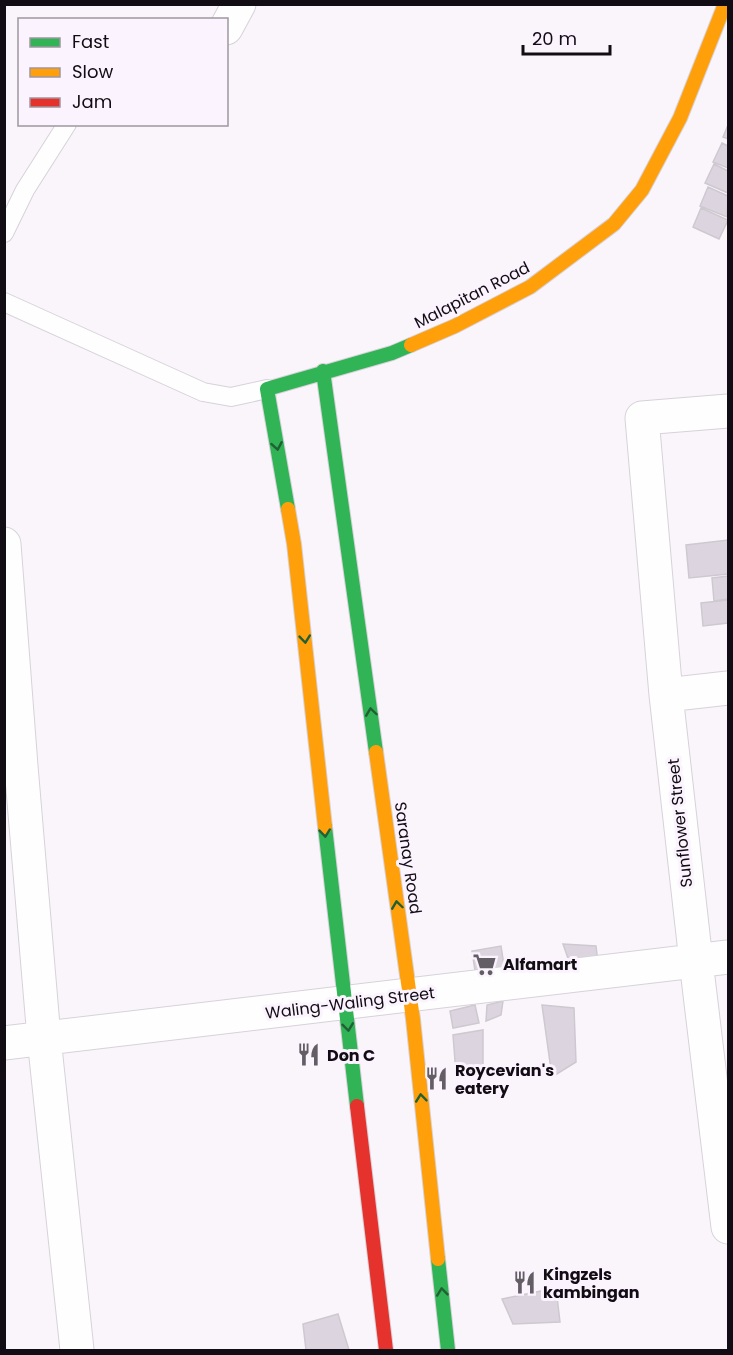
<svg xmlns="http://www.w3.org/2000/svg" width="733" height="1355" viewBox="0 0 733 1355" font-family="Poppins,sans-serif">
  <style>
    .building { fill: #dcd5df; stroke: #cec8d0; stroke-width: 1.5 }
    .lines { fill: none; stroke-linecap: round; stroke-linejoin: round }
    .lane-casing { stroke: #d7d2d9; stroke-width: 20 }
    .street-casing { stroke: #d7d2d9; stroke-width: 35 }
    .fast-casing { stroke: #d7d2d9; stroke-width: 16 }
    .slow-casing { stroke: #d7d2d9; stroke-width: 16 }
    .jam-casing { stroke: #d7d2d9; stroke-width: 16 }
    .lane { stroke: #fefefe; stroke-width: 18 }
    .street { stroke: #fefefe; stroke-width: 33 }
    .fast { stroke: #30b455; stroke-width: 14 }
    .slow { stroke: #ff9f0a; stroke-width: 14 }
    .jam { stroke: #e5322d; stroke-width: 14 }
    .oneway { stroke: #216034 }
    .labels { text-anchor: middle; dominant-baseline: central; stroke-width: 6; stroke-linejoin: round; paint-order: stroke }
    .street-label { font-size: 16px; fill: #120c14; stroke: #fbf3fd }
    .poi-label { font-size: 16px; font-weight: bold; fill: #120c14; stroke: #fbf3fd; text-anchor: start }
  </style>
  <rect width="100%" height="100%" fill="#faf5fb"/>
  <path class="building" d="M728 125V139L723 137Z
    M722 143 728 146V168L713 162Z
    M714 164 728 171V193L705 183Z
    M708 187 728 196 727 217 700 206Z
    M701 208 728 220 719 239 693 227Z
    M728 540V574L689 578 686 545Z
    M728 576V599L714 601 712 578Z
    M728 600V623L703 626 701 603Z
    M563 944 596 946 598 963 569 961Z
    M501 946 505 972 476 977 472 951Z
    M503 1001 501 1015 486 1021 487 1005Z
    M475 1005 479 1023 453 1028 450 1011Z
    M542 1005 574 1008 576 1062 552 1077Z
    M483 1030V1071L456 1074 453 1035Z
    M556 1288 560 1322 513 1324 502 1299Z
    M338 1314 349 1350H306L303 1324Z"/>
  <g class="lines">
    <defs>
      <path id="lane" d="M4 233 25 190 67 124
        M4 302 203 392 231 397 267 389"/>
      <path id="street" d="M226 28 239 4
        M728 411 642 418 666 695 696 961 728 1227
        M4 544 21 766 4 770
        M666 695 728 688
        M21 766 44 1038 77 1350
        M4 1043 728 957"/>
      <path id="fast" d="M323 371 376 752
        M288 509 267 389 392 353 411 345
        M325 827 357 1106
        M438 1259 448 1350"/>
      <path id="slow" d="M411 345 455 326 530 287 614 224 642 190 680 118 725 4
        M288 509 294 544 325 827
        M376 752 413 1019 438 1259"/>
      <path id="jam" d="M357 1106 386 1350"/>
    </defs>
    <use href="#lane" class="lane-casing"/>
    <use href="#street" class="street-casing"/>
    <use href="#fast" class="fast-casing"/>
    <use href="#slow" class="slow-casing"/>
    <use href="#jam" class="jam-casing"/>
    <use href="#lane" class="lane"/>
    <use href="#street" class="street"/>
    <use href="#fast" class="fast"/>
    <use href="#slow" class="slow"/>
    <use href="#jam" class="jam"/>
  </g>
  <defs><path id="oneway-chevron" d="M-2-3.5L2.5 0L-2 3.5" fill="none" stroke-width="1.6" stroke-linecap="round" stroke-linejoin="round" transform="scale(1.5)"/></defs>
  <g class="oneway">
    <use href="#oneway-chevron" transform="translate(277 446) rotate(80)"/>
    <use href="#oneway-chevron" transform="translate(305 639) rotate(84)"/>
    <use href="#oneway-chevron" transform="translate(371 712) rotate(-98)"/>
    <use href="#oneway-chevron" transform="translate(325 833) rotate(84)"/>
    <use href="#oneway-chevron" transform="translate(397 905) rotate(-98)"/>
    <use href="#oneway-chevron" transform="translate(348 1027) rotate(83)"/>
    <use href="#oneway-chevron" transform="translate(421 1098) rotate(-96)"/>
    <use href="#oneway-chevron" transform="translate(442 1292) rotate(-96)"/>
  </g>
  <defs>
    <symbol id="supermarket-bare" viewBox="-9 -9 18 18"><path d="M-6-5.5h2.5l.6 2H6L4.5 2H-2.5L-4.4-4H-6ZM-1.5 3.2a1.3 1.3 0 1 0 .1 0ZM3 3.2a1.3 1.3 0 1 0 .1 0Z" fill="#635e65" stroke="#fbf3fd" stroke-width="2.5" paint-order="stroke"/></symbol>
    <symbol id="restaurant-bare" viewBox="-9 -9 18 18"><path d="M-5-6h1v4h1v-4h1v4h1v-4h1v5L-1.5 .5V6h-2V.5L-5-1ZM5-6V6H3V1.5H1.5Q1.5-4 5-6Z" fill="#635e65" stroke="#fbf3fd" stroke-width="2.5" paint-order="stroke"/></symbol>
  </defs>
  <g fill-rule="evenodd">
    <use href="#supermarket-bare" x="468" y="948" width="33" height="33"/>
    <use href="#restaurant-bare" x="292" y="1038" width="33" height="33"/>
    <use href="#restaurant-bare" x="420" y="1062" width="33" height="33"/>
    <use href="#restaurant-bare" x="508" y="1266" width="33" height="33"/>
  </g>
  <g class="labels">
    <g class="street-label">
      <text transform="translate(472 295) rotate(-27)">Malapitan Road</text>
      <text transform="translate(680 823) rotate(-96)">Sunflower Street</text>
      <text transform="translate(408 858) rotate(82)">Saranay Road</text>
      <text transform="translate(350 1003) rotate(-7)">Waling-Waling Street</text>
    </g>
    <g class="poi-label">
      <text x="503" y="964">Alfamart</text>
      <text x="327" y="1055">Don C</text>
      <text x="455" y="1070">Roycevian's<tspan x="455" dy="18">eatery</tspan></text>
      <text x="543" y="1274">Kingzels<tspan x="543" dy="18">kambingan</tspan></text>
    </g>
  </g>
  <rect width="733" height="1355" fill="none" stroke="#120c14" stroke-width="12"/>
  <rect x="18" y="18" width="210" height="108" fill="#fbf3fd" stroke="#9e97a0" stroke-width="1.5"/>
  <rect x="30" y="38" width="30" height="9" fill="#30b455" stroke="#9e97a0" stroke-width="1.5"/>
  <text x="72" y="48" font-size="18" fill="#120c14">Fast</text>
  <rect x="30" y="68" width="30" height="9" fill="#ff9f0a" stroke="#9e97a0" stroke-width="1.5"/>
  <text x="72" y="78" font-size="18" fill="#120c14">Slow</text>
  <rect x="30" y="98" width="30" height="9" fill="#e5322d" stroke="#9e97a0" stroke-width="1.5"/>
  <text x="72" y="108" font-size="18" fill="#120c14">Jam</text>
  <path d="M523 45v9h87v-9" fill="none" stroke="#120c14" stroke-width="3"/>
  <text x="532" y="45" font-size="18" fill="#120c14" stroke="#fbf3fd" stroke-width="4.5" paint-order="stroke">20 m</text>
</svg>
